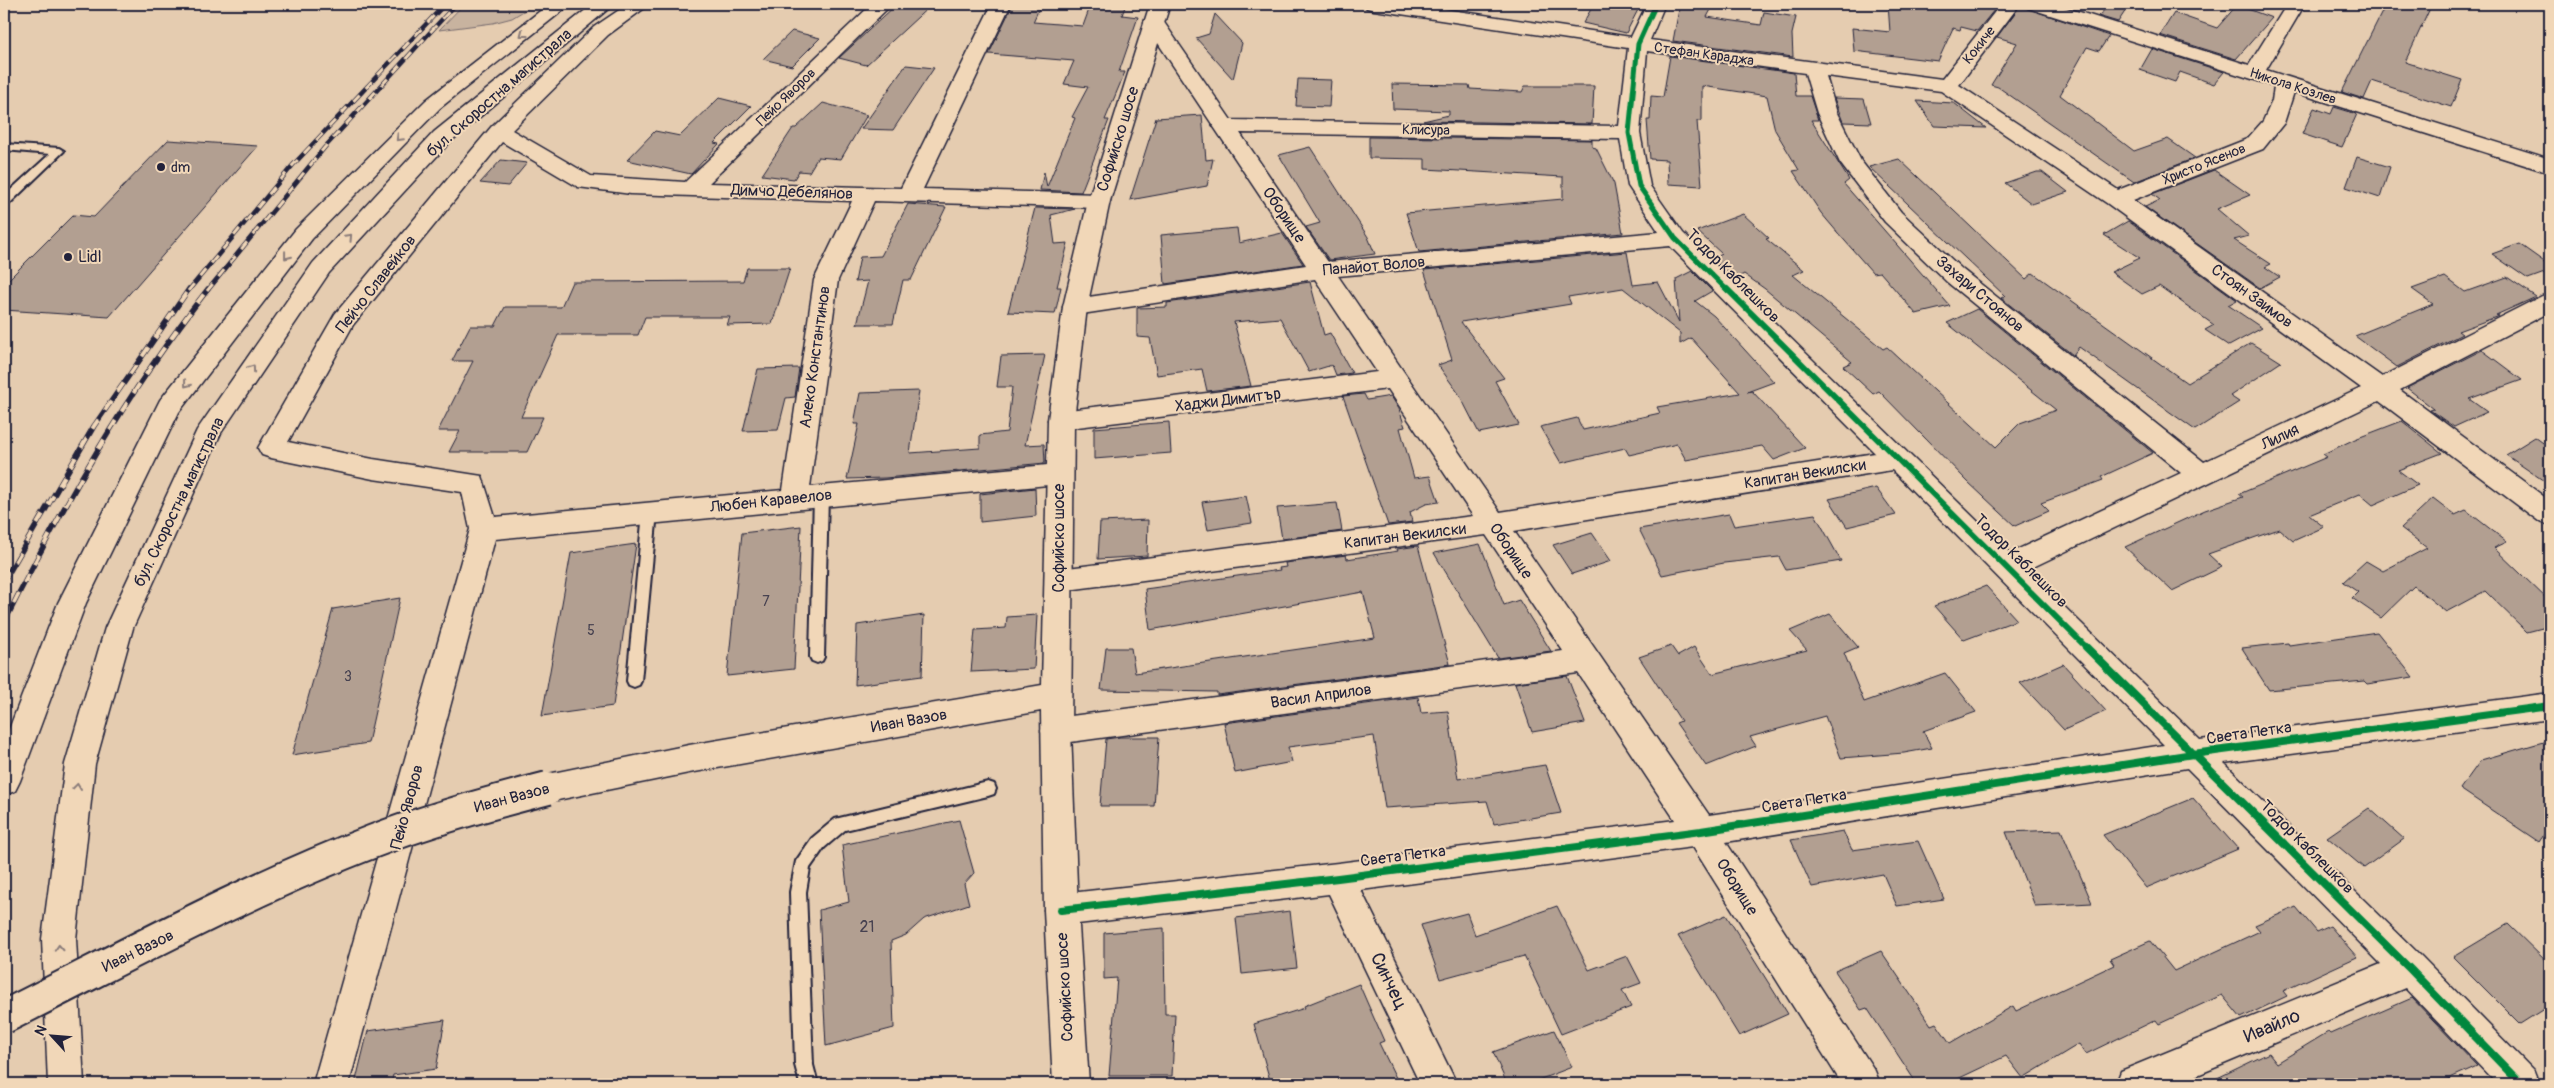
<svg xmlns="http://www.w3.org/2000/svg" width="2554" height="1088" viewBox="0 0 2554 1088" font-family="Pangolin,sans-serif">
  <style>
    .green { fill: #c8b39f; stroke: #756a6d }
    .building { fill: #b29f91; stroke: #22223b }
    .lines { fill: none; stroke-linecap: round; stroke-linejoin: round }
    .service-casing { stroke: #22223b; stroke-width: 4 }
    .minor-casing { stroke: #22223b; stroke-width: 3 }
    .secondary-casing { stroke: #22223b; stroke-width: 3 }
    .trunk-casing { stroke: #22223b; stroke-width: 3 }
    .service { fill: #f1d7b8; fill-rule: evenodd }
    .minor { fill: #f1d7b8; fill-rule: evenodd }
    .secondary { fill: #f1d7b8; fill-rule: evenodd }
    .trunk { fill: #f1d7b8; fill-rule: evenodd }
    .rail-far1-casing { stroke: #22223b; stroke-width: 4.5 }
    .rail-casing { stroke: #22223b; stroke-width: 5.5 }
    .rail-far1 { stroke: #f1d7b8; stroke-width: 3; stroke-dasharray: 9; stroke-linecap: butt }
    .rail { stroke: #f1d7b8; stroke-width: 4; stroke-dasharray: 11; stroke-linecap: butt }
    .secondary-bridge-casing { stroke: #22223b; stroke-width: 36; stroke-linecap: butt }
    .secondary-bridge { stroke: #f1d7b8; stroke-width: 32 }
    .cycleway-far2-casing { stroke: #f1d7b8; stroke-width: 8 }
    .cycleway-far1-casing { stroke: #f1d7b8; stroke-width: 9 }
    .cycleway-casing { stroke: #f1d7b8; stroke-width: 11 }
    .cycleway-far2 { stroke: #00873e; stroke-width: 5 }
    .cycleway-far1 { stroke: #00873e; stroke-width: 6 }
    .cycleway { stroke: #00873e; stroke-width: 8 }
    .oneway { stroke: #8a7c7a }
    .poi-dot { fill: #22223b; stroke: #f1d7b8; stroke-width: 2 }
    .labels { text-anchor: middle; dominant-baseline: central; stroke-width: 4; stroke-linejoin: round; paint-order: stroke }
    .far-street-label { font-size: 14px; fill: #22223b; stroke: #f1d7b8 }
    .far-poi-label { font-size: 14px; fill: #22223b; stroke: #f1d7b8; text-anchor: start }
    .number-label { font-size: 14px; fill: #464150 }
    .street-label { font-size: 16px; fill: #22223b; stroke: #f1d7b8 }
    .poi-label { font-size: 16px; fill: #22223b; stroke: #f1d7b8; text-anchor: start }
    .near-number-label { font-size: 16px; fill: #464150 }
    .near-street-label { font-size: 19px; fill: #22223b; stroke: #f1d7b8 }
  </style>
  <rect width="100%" height="100%" fill="#e5ccb0"/>
  <filter id="ink" filterUnits="userSpaceOnUse"><feTurbulence type="fractalNoise" baseFrequency=".02" numOctaves="2"/><feDisplacementMap in="SourceGraphic" scale="10" xChannelSelector="R" yChannelSelector="G"/><feConvolveMatrix kernelMatrix="1 2 1 2 8 2 1 2 1" color-interpolation-filters="sRGB"/></filter>
  <g filter="url(#ink)">
    <path class="green" d="M464 4H535L512 18 493 23 439 30Z"/>
    <path class="building" d="M897 4H932L866 65 839 58Z
      M1013 4H1041L1033 22 1083 26 1091 4H1126L1122 15 1138 17 1119 72H1125L1105 120H1109L1081 192 1040 190 1044 172 1047 187 1075 118 1072 117 1088 87 1064 84 1074 61 989 54Z
      M1594 4H1641L1626 33 1583 23Z
      M1680 4H1714L1707 17 1761 25 1764 12 1796 17 1792 34 1793 57 1673 41Z
      M1888 4H1999L1977 31 1961 27 1960 30 1953 28 1938 61 1854 51 1852 28 1890 32Z
      M2111 4H2130L2118 22 2098 16Z
      M2386 4H2432L2405 62 2462 80 2451 107 2372 81 2364 99 2342 92Z
      M2237 5 2272 18 2236 59 2160 35 2174 13 2217 28Z
      M2020 6 2109 36 2099 51 2087 47 2060 95 2134 151 2168 139 2195 158 2134 182 1998 87 1991 85 2017 43 1997 37Z
      M1215 14 1242 43 1233 79 1196 38 1209 34Z
      M792 31 820 38 792 66 763 59Z
      M2152 49 2224 72 2214 84 2180 72 2175 82 2140 70Z
      M1670 56 1794 73 1796 96H1810L1818 120H1811L1849 180 1844 184 1950 306 1916 314 1880 272 1873 273 1838 233 1821 213 1793 171 1799 170 1775 130 1767 96 1702 86V121H1697L1702 186 1668 184 1667 160 1650 159 1647 120H1650L1651 96 1663 97Z
      M906 65 934 68 893 130 861 129Z
      M1298 79 1331 80 1329 107 1296 106Z
      M1392 84 1469 85 1470 89 1522 92 1525 86H1594L1592 124 1423 121 1449 115V111L1393 109Z
      M719 98 751 106 714 143 719 144 691 174 627 160 655 131 680 136Z
      M1834 98 1864 99 1871 123 1843 122Z
      M1917 101 1954 103 1986 128 1934 126Z
      M823 103 867 115 841 159 818 157 809 172 799 171 794 179 762 175 793 128H796Z
      M2334 107 2357 114 2342 147 2302 134 2314 108 2331 114Z
      M1202 115 1206 160 1213 159 1207 186 1130 200 1156 118Z
      M1369 137 1592 140V147L1596 148 1614 184 1623 233 1419 252 1406 213 1563 199V177L1425 169V159L1369 158Z
      M168 140 258 146 109 317 4 310V284L73 215 94 217Z
      M1310 147 1368 237 1375 254 1329 260 1306 227 1320 223 1279 155Z
      M2357 157 2390 167 2380 198 2346 187Z
      M1899 159 2026 279 2033 273 2187 383 2251 343 2281 362 2230 396 2239 402 2195 430 2079 347 2073 355 2001 298 2005 296 1869 167Z
      M501 160 527 163 508 186 480 183Z
      M2214 170 2250 195 2217 209 2249 236 2234 240 2271 264 2265 267 2280 277 2260 288 2145 207 2160 200 2152 194Z
      M2037 172H2042L2068 192 2032 204 2005 183Z
      M908 204 946 207 911 280H903L893 324H857L868 281 855 282 860 257 881 256Z
      M1035 208 1075 209 1051 215 1055 244 1068 243 1057 287H1061L1055 314 1008 312Z
      M1743 214 1769 238 1766 239 1804 270 1793 275 1883 349 1887 347 1996 447 2020 423 2056 410 1947 323 1977 309 2153 453 2101 477 2103 480 2041 503 2049 511 2015 526 1968 482 1879 391 1873 394 1843 366 1852 362 1765 289 1744 274 1733 280 1713 259 1722 254 1697 231Z
      M2128 221 2237 300 2228 305 2262 328 2229 346 2205 330 2214 325 2159 286 2142 294 2111 272 2140 258 2104 235Z
      M1237 228 1239 243 1282 233 1303 264 1165 284 1161 235Z
      M2519 244 2550 266V271L2528 279 2492 254Z
      M1627 252 1633 285 1658 282 1679 322 1676 279 1692 271 1712 291 1695 301 1714 316 1774 382 1747 392 1752 391 1805 448 1774 460 1762 446 1686 460 1677 444 1629 455 1625 448 1561 463 1540 427 1577 418 1583 430 1660 413 1657 407 1740 393 1691 338 1680 344V333L1623 288 1568 297 1571 304 1461 322 1504 378 1495 381 1519 425 1479 433 1459 394 1438 365 1452 360 1424 270Z
      M747 268H790L772 324 727 325 730 317H645L638 335H558L521 417H543L527 452H449L460 431H438L473 361H452L470 326H495L505 307H561L572 282 743 281Z
      M2445 277 2465 292 2507 277 2536 297 2496 315 2498 316 2496 317 2458 331 2462 334 2397 367 2355 336 2433 304 2412 289Z
      M1310 282 1324 335 1330 333 1352 373 1336 375 1332 365 1309 372 1280 318 1234 322 1251 386 1207 391 1202 369 1157 375 1150 338 1137 337V308L1167 307V303Z
      M2482 350 2522 380 2469 399 2487 412 2454 427 2430 410 2434 409 2407 388Z
      M1045 355 1025 445 1044 444 1045 463 885 478 847 479 859 424H854L860 393 919 391 910 453 980 448V435L1007 432 1012 387H997L1001 356Z
      M799 368 795 397 786 398 778 430 743 431 758 369Z
      M1364 394 1367 400 1391 396 1399 409 1405 427 1400 428 1414 478 1430 476 1439 502 1426 504 1410 512 1412 522 1388 525 1343 396Z
      M2402 421 2442 453 2398 470 2418 485 2373 505 2360 494 2309 515 2324 527 2293 541 2279 529 2208 554 2222 567 2172 591 2125 547 2205 510 2243 497 2239 494 2327 457 2323 454 2355 439Z
      M1169 422 1171 453 1094 459V428Z
      M2535 437 2550 448V485L2506 455Z
      M1035 488 1036 516 980 522V494Z
      M1876 488 1896 515 1847 527 1829 499Z
      M1246 496 1252 523 1208 530 1202 502Z
      M2433 498 2455 515 2466 510 2507 542 2494 548 2550 602V626L2527 632 2485 591 2446 612 2414 586 2381 618 2352 598 2358 592 2343 582 2366 561 2383 571 2427 548 2401 528Z
      M1337 503 1342 531 1282 539 1277 508Z
      M1729 514 1734 526 1815 514 1841 561 1786 570 1779 557 1724 563 1662 575 1639 529Z
      M1148 520 1147 556 1098 559 1100 522Z
      M801 526 794 669 727 676 742 533Z
      M1592 533 1611 561 1572 574 1553 545Z
      M636 544 613 706 542 716 571 553Z
      M1480 544 1504 605 1519 600 1551 651 1498 658 1434 553Z
      M1418 546 1450 664 1217 695V692L1101 690 1106 648H1131L1135 673 1375 638 1363 592 1150 630 1145 589 1280 570 1279 568 1286 567 1285 563 1346 555 1347 559 1398 551 1397 549Z
      M1986 586 2017 620 1964 640 1934 606Z
      M400 598 368 743 292 755 333 609Z
      M1830 614 1858 647 1844 653 1864 702 1945 673 1976 712 1923 731 1932 748 1904 753 1841 758 1825 716 1750 737 1756 746 1706 766 1676 723 1681 721 1639 657 1671 646 1678 656 1694 647 1712 674 1807 650 1790 631Z
      M924 615 922 676 855 685 857 625Z
      M1037 615 1034 669 971 672 975 630 1006 628 1007 617Z
      M2377 632 2413 677 2367 684 2364 681 2269 690 2242 648 2288 643 2289 645Z
      M2063 664 2106 711 2064 730 2020 683Z
      M1567 676 1585 723 1532 732 1515 683Z
      M1418 697 1421 713 1448 711 1458 779 1545 765 1561 813 1494 824 1487 801 1385 808 1374 736 1288 747 1292 762 1235 773 1224 723Z
      M1120 737H1159L1154 806H1100L1106 739Z
      M2550 740V826L2539 842 2460 789 2481 760Z
      M2193 798 2238 849 2146 888 2103 835Z
      M2369 808 2404 839 2364 868 2327 837Z
      M959 820 974 873 964 884 969 904 924 919 906 935 891 941 894 1028 826 1046 819 910 849 902 842 845Z
      M2061 830 2092 903 2035 906 2006 832Z
      M1843 831 1852 850 1918 841 1944 899 1897 906 1883 874 1812 887 1791 840Z
      M1557 906 1589 970 1627 956 1641 983 1622 990 1631 1007 1561 1034 1524 956 1440 979 1421 925 1467 913 1475 935Z
      M2296 907 2317 932 2330 926 2357 957 2283 991 2287 996 2241 1018 2222 995 2159 1024 2156 1020 2086 1054 2079 1044 2023 1078 2006 1056 1947 1084H1917L1867 1008 1861 1010 1835 971 1881 951 1931 1025 1936 1023 1950 1043 2013 1006 2016 1011 2114 965 2110 959 2150 941 2174 971 2260 931 2255 925Z
      M1290 911 1297 968 1242 974 1236 918Z
      M1726 915 1788 1014 1739 1036 1678 936Z
      M2508 924 2550 965V1005L2520 1024 2453 957Z
      M1164 928 1165 1014H1175L1172 1076H1109L1117 978 1104 979V933Z
      M1359 984 1384 1041 1379 1043 1399 1084H1271L1254 1024 1305 1008 1304 1006Z
      M2412 998 2477 1066 2437 1084H2205L2269 1053 2277 1063 2328 1032 2330 1034Z
      M445 1020 436 1069 393 1075 391 1084H355L368 1031Z
      M1554 1030 1572 1067 1528 1084H1507L1493 1052Z"/>
    <g class="lines">
      <defs>
        <path id="service" d="M4 144 59 148 64 151 8 205 4 206V196L50 154 4 150Z
          M821 490 828 495 824 657 822 661 817 663 812 661 810 657 814 495Z
          M650 507 657 512 641 681 639 685 634 687 629 685 627 681 643 512Z
          M988 782 994 784 996 789 994 794 988 796 845 830 824 848 810 868 806 892 813 1065 818 1084H800L795 1065 790 892 796 861 812 838 835 819Z"/>
        <path id="minor" d="M628 4H650L608 35 512 130 591 176 685 182 872 4H892L709 183 901 188 992 4H1011L923 189 1099 194 1107 196 1110 201 1107 206 1099 208 874 201 838 280 810 487 1058 464 1067 467 1071 474 1067 481 1058 484 495 539 349 1084H313L470 529 462 492 373 479 271 458 262 455 258 448 335 314 492 126 594 27ZM502 142 578 187 631 194 852 201 814 280 783 490 495 517 482 476 373 459 288 442 353 325Z
          M1364 4H1411L1631 37 1647 4H1665L1650 40 1942 79 2001 4H2020L1959 85 2118 190 2247 139 2263 121 2272 101 2274 86 2028 8 2026 4H2054L2249 65 2287 4H2305L2266 70 2550 159V173L2294 92 2284 123 2263 149 2133 200 2382 377 2542 296 2550 294V312L2400 390 2550 501V525L2540 522 2379 401 2027 570 2200 740 2550 693V719L2224 763 2422 957 2534 1071 2539 1084H2497L2405 988 2176 1084H2116L2121 1071 2381 964 2187 768 1726 842 1875 1071 1880 1084H1842L1693 847 1361 890 1457 1084H1420L1329 894 1061 926 1049 921 1044 910 1049 899 1061 894 1338 863 1675 820 1578 673 1056 744 1045 740 1041 731 1045 722 1056 718 1563 651 1486 535 1060 591 1050 588 1046 580 1050 572 1060 569 1473 516 1388 389 1061 429 1052 427 1048 420 1052 413 1061 411 1377 372 1315 279 1075 315 1067 313 1063 307 1067 301 1075 299 1306 265 1144 22 1147 18H1161L1231 120 1619 126 1628 48 1374 10 1367 8ZM1647 51 1805 73 1817 113 1840 163 1885 222 1947 282 2181 473 2010 553 1683 233 1650 186 1640 133ZM1826 76 1941 91 2108 204 2361 388 2204 462 1963 270 1901 212 1861 161 1837 113ZM1240 133 1620 139 1628 186 1659 232 1328 262ZM1670 246 1875 453 1500 512 1338 276ZM1892 470 2164 745 1709 815 1514 531Z"/>
        <path id="secondary" d="M1150 4H1170L1110 201 1087 307 1074 420 1071 731 1078 910 1089 1084H1053L1044 910 1041 711 689 773 548 802 537 798 532 788 537 778 548 774 689 745 1042 685 1048 420 1063 307 1088 201Z"/>
        <path id="trunk" d="M549 4H571L440 108 312 239 179 412 86 603 20 781 15 791 4 795V742L58 603 160 400 296 229 426 100Z
          M593 4H614L450 142 329 273 221 433 133 628 95 764 76 939 84 1084H48L42 939 65 764 105 628 197 430 313 263 434 132Z"/>
      </defs>
      <use href="#service" class="service-casing"/>
      <use href="#minor" class="minor-casing"/>
      <use href="#secondary" class="secondary-casing"/>
      <use href="#trunk" class="trunk-casing"/>
      <use href="#service" class="service"/>
      <use href="#minor" class="minor"/>
      <use href="#secondary" class="secondary"/>
      <use href="#trunk" class="trunk"/>
      <defs>
        <path id="rail-far1" d="M188 291 293 165 445 4
          M207 291 325 147 456 4"/>
        <path id="rail" d="M4 581 94 426 189 289
          M4 623C62 506 127 392 208 289"/>
      </defs>
      <use href="#rail-far1" class="rail-far1-casing"/>
      <use href="#rail" class="rail-casing"/>
      <use href="#rail-far1" class="rail-far1"/>
      <use href="#rail" class="rail"/>
      <defs>
        <path id="secondary-bridge" d="M4 1017C126 956 246 890 374 841 431 819 489 803 548 788"/>
      </defs>
      <use href="#secondary-bridge" class="secondary-bridge-casing"/>
      <use href="#secondary-bridge" class="secondary-bridge"/>
      <defs>
        <path id="cycleway-far2" d="M1656 4 1638 44 1629 133 1639 186 1675 238 1728 291"/>
        <path id="cycleway-far1" d="M1727 289 2087 648"/>
        <path id="cycleway" d="M2086 647 2410 969 2521 1084
          M1061 910 1338 878 1701 831 2193 754 2550 706"/>
      </defs>
      <use href="#cycleway-far2" class="cycleway-far2-casing"/>
      <use href="#cycleway-far1" class="cycleway-far1-casing"/>
      <use href="#cycleway" class="cycleway-casing"/>
      <use href="#cycleway-far2" class="cycleway-far2"/>
      <use href="#cycleway-far1" class="cycleway-far1"/>
      <use href="#cycleway" class="cycleway"/>
    </g>
    <defs><path id="oneway-chevron" d="M-2-3.5L2.5 0L-2 3.5" fill="none" stroke-width="1.6" stroke-linecap="round" stroke-linejoin="round" transform="scale(1.25)"/></defs>
    <g class="oneway">
      <use href="#oneway-chevron" transform="translate(523 34) rotate(142)"/>
      <use href="#oneway-chevron" transform="translate(399 138) rotate(135)"/>
      <use href="#oneway-chevron" transform="translate(349 237) rotate(-47)"/>
      <use href="#oneway-chevron" transform="translate(287 256) rotate(128)"/>
      <use href="#oneway-chevron" transform="translate(252 368) rotate(-55)"/>
      <use href="#oneway-chevron" transform="translate(187 384) rotate(128)"/>
      <use href="#oneway-chevron" transform="translate(77 787) rotate(-83)"/>
      <use href="#oneway-chevron" transform="translate(59 948) rotate(-93)"/>
    </g>
  </g>
  <g class="poi-dot">
    <circle cx="161" cy="167" r="5"/>
    <circle cx="68" cy="257" r="5"/>
  </g>
  <g class="labels">
    <g class="far-street-label">
      <text transform="translate(1979 45) rotate(-52)">Кокиче</text>
      <text transform="translate(1704 54) rotate(8)">Стефан Караджа</text>
      <text transform="translate(2293 86) rotate(18)">Никола Козлев</text>
      <text transform="translate(786 97) rotate(-44)">Пейо Яворов</text>
      <text transform="translate(1426 130) rotate(1)">Клисура</text>
      <text transform="translate(2204 164) rotate(-22)">Христо Ясенов</text>
    </g>
    <g class="far-poi-label">
      <text x="171" y="167">dm</text>
    </g>
    <g class="number-label">
      <text x="766" y="601">7</text>
      <text x="591" y="630">5</text>
      <text x="348" y="676">3</text>
    </g>
    <g class="street-label">
      <text transform="translate(499 93) rotate(-41)">бул. Скоростна магистрала</text>
      <text transform="translate(1118 139) rotate(-73)">Софийско шосе</text>
      <text transform="translate(792 192) rotate(2)">Димчо Дебелянов</text>
      <text transform="translate(1284 215) rotate(56)">Оборище</text>
      <text transform="translate(1374 266) rotate(-5)">Панайот Волов</text>
      <text transform="translate(1733 276) rotate(45)">Тодор Каблешков</text>
      <text transform="translate(376 284) rotate(-52)">Пейчо Славейков</text>
      <text transform="translate(1980 294) rotate(40)">Захари Стоянов</text>
      <text transform="translate(2252 296) rotate(36)">Стоян Заимов</text>
      <text transform="translate(815 357) rotate(-82)">Алеко Константинов</text>
      <text transform="translate(1228 400) rotate(-7)">Хаджи Димитър</text>
      <text transform="translate(2280 437) rotate(-26)">Лилия</text>
      <text transform="translate(1805 474) rotate(-9)">Капитан Векилски</text>
      <text transform="translate(771 501) rotate(-6)">Любен Каравелов</text>
      <text transform="translate(179 502) rotate(-64)">бул. Скоростна магистрала</text>
      <text transform="translate(1405 536) rotate(-7)">Капитан Векилски</text>
      <text transform="translate(1059 538) rotate(-90)">Софийско шосе</text>
      <text transform="translate(1511 551) rotate(56)">Оборище</text>
      <text transform="translate(2021 561) rotate(45)">Тодор Каблешков</text>
      <text transform="translate(1321 696) rotate(-8)">Васил Априлов</text>
      <text transform="translate(909 721) rotate(-10)">Иван Вазов</text>
      <text transform="translate(2249 733) rotate(-8)">Света Петка</text>
      <text transform="translate(512 798) rotate(-15)">Иван Вазов</text>
      <text transform="translate(1804 801) rotate(-9)">Света Петка</text>
      <text transform="translate(407 807) rotate(-75)">Пейо Яворов</text>
      <text transform="translate(2307 847) rotate(45)">Тодор Каблешков</text>
      <text transform="translate(1403 856) rotate(-7)">Света Петка</text>
      <text transform="translate(1737 887) rotate(58)">Оборище</text>
      <text transform="translate(138 951) rotate(-26)">Иван Вазов</text>
      <text transform="translate(1065 987) rotate(-93)">Софийско шосе</text>
    </g>
    <g class="poi-label">
      <text x="78" y="257">Lidl</text>
    </g>
    <g class="near-number-label">
      <text x="867" y="927">21</text>
    </g>
    <g class="near-street-label">
      <text transform="translate(1389 981) rotate(64)">Синчец</text>
      <text transform="translate(2272 1026) rotate(-23)">Ивайло</text>
    </g>
  </g>
  <rect width="2554" height="1088" fill="none" stroke="#f1d7b8" stroke-width="20"/>
  <rect x="10" y="10" width="2534" height="1068" fill="none" stroke="#22223b" stroke-width="2" filter="url(#ink)"/>
  <g transform="translate(52 1036) rotate(296)" stroke="#f1d7b8" stroke-width="4" paint-order="stroke">
  <path d="M0-4L9 19L0 12L-9 19Z" fill="#22223b"/>
  <text y="-8" font-size="14" font-weight="bold" text-anchor="middle" fill="#22223b">N</text>
  </g>
</svg>
